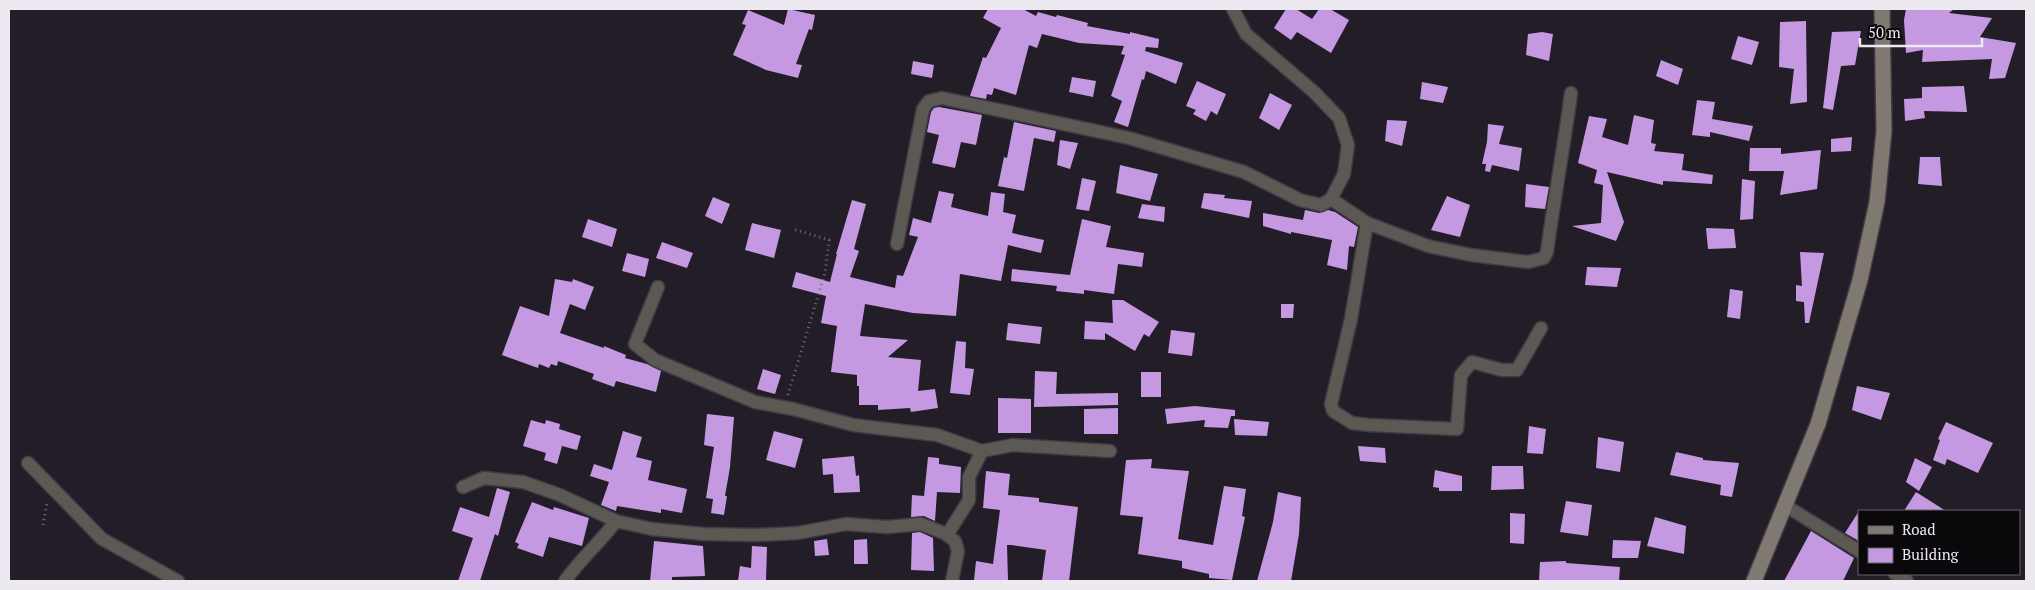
<svg xmlns="http://www.w3.org/2000/svg" width="2035" height="590" viewBox="0 0 2035 590" font-family="'PT Serif',serif">
  <style>
    .building { fill: #c499e1 }
    .lines { fill: none; stroke-linecap: round; stroke-linejoin: round }
    .street-casing { stroke: #3f3a43; stroke-width: 15 }
    .secondary-casing { stroke: #3f3a43; stroke-width: 18 }
    .path { stroke: #746f78; stroke-width: 3; stroke-dasharray: 1 4; stroke-linecap: butt }
    .street { stroke: #5c5954; stroke-width: 12 }
    .secondary { stroke: #7f7971; stroke-width: 15 }
  </style>
  <rect width="100%" height="100%" fill="#231d27"/>
  <path class="building" d="M788 9 815 15 812 30 809 29 796 64 802 65 798 78 766 70 733 55 746 25 742 24 748 10 784 25Z
    M988 9H1023L1036 16 1038 12 1056 17 1057 15 1088 23 1087 26 1130 34V32L1159 39 1158 48 1146 47 1145 51 1183 63 1176 84 1146 71 1144 80 1142 79 1128 127 1114 122 1122 101 1111 96 1125 55 1121 54 1124 46 1079 43 1042 34 1037 48 1029 45 1016 95 994 88 992 95 987 94 986 99 970 96 983 57 986 58 1001 28 983 18Z
    M1286 9H1296L1312 19 1319 9H1330L1349 20 1331 53 1297 32 1291 40 1274 28Z
    M1906 9H1954L1949 13 1992 18 1980 37 2016 43 2005 78 1989 79 1992 59 1922 62 1923 50 1906 53 1904 20Z
    M1806 21 1807 102 1790 104 1794 69 1779 67 1780 22Z
    M1861 31 1855 65 1841 66 1833 110 1823 108 1832 32Z
    M1542 32 1553 34 1549 61 1526 55 1528 34Z
    M1738 36 1759 42 1752 65 1731 59Z
    M1661 60 1683 69 1678 85 1656 76Z
    M913 61 934 65 932 78 911 74Z
    M1072 77 1096 81 1093 97 1069 92Z
    M1197 81 1226 94 1217 115 1211 111 1206 121 1193 114 1196 110 1186 106Z
    M1422 82 1448 87 1443 103 1420 99Z
    M1964 86 1967 112 1924 111 1925 118 1905 121 1904 99 1922 98V87Z
    M1270 93 1292 105 1279 130 1259 118Z
    M1697 100 1715 102 1712 119 1753 126 1749 141 1710 132V137L1692 135Z
    M939 107 982 115 976 145 961 142 955 168 932 163 939 135 927 132 931 112 934 108Z
    M1634 115 1654 120 1651 143 1656 144 1654 151 1684 154 1682 170 1713 175 1712 184 1663 181V185L1607 172 1624 222 1616 241 1572 226 1601 223 1603 185 1594 183 1597 170 1578 163 1589 116 1607 119 1602 137 1628 145Z
    M1387 120 1407 121 1402 146 1385 141Z
    M1014 122 1056 131 1054 142 1034 138 1024 191 998 186 1004 157 1007 158Z
    M1488 124 1504 126 1499 144 1522 148 1519 171 1492 165 1490 172 1485 171 1486 164H1482L1487 142Z
    M1852 137 1851 151 1831 152V139Z
    M1060 140 1078 143 1070 169 1057 165Z
    M1750 148H1781V154L1821 150 1817 189 1780 195 1784 171H1749Z
    M1920 157H1940L1942 186 1918 184Z
    M1120 165 1158 174 1150 201 1116 193Z
    M1082 178 1096 181 1089 211 1076 209Z
    M1742 179 1755 181 1753 219 1740 220Z
    M1526 184 1549 187 1545 209 1525 207Z
    M939 191 954 194 951 207 988 216 991 192 1005 194 1003 212 1016 215 1012 233 1044 240 1041 253 1008 245 1001 281 960 274 956 316 913 313 865 304 860 336 908 340 888 357 921 360 918 391 935 389 938 408 911 412 910 408 878 410V405H859V386H857V375L831 372 837 326 821 323 826 296 792 287 796 272 830 282 837 254H836L852 200 866 204 854 249 859 251 850 277 895 288 897 275 903 276 918 237 909 235 913 218 931 223Z
    M1204 193 1225 195 1224 198 1252 201 1249 218 1201 208Z
    M1447 196 1470 205 1460 237 1431 230Z
    M713 197 730 204 722 224 705 216Z
    M1142 204 1165 207 1164 222 1138 218Z
    M1305 210 1319 213 1328 210 1335 212 1358 227 1354 247 1349 246 1347 270 1327 265 1332 240 1291 232V234L1263 226V213L1303 220Z
    M588 219 617 229 612 247 582 237Z
    M1082 219 1111 226 1106 247 1144 253 1142 267 1118 264 1114 294 1084 290V294L1056 291 1057 286 1011 281 1012 269 1070 275Z
    M752 223 781 230 774 258 745 250Z
    M1706 228 1734 229 1736 248 1708 249Z
    M662 242 693 253 687 268 656 258Z
    M1800 252 1824 253 1809 323H1805L1804 302 1796 301V285L1802 286Z
    M627 253 649 259 645 277 622 271Z
    M1587 267 1621 268 1617 287 1585 285Z
    M555 279 572 282 573 279 594 287 585 310 570 304 560 333 604 348V346L626 355 625 358 647 364 661 371 656 392 616 381 614 387 592 379 594 374 558 361 557 366 551 364 549 368 539 364 538 368 502 355 520 306 549 316Z
    M1730 289 1743 291 1740 319 1727 317Z
    M1112 300H1123L1159 322 1149 337 1144 334 1135 351 1105 333V340L1084 339 1085 321 1113 323Z
    M1281 304H1294L1293 318H1281Z
    M1008 323 1042 327 1040 344 1006 340Z
    M1171 330 1195 333 1192 356 1168 353Z
    M956 341 966 342 965 368 974 369 970 395 950 393Z
    M763 369 781 375 775 394 757 389Z
    M1035 371 1057 372 1056 394 1118 393V405L1034 407Z
    M1141 372H1161V397H1141Z
    M1857 386 1890 393 1881 420 1852 410Z
    M998 398 1031 399V433H998Z
    M1195 406 1235 410V416H1231L1228 428 1204 427 1205 420 1167 424 1165 409Z
    M1118 408V434H1084V409Z
    M707 414 734 417 730 467 725 496H727L724 515 711 513 713 499 706 498 714 447 704 445Z
    M1234 419 1269 422 1267 436 1235 435Z
    M531 420 545 424 546 420 560 424 559 429 581 436 577 450 562 446 557 464 544 460 546 453 523 446Z
    M1946 422 1993 443 1978 473 1947 459 1945 465 1933 460 1940 440 1938 439Z
    M1529 426 1546 429 1543 454 1527 453Z
    M623 431 642 437 636 457 652 461 648 480 687 489 682 513 661 509V513L617 506 616 511 601 505 609 482 590 476 594 464 612 470Z
    M774 431 803 439 795 468 766 460Z
    M1598 437 1624 442 1620 472 1596 468Z
    M1358 446 1385 448 1386 463 1360 461Z
    M1676 452 1703 458V460L1739 463 1732 497 1720 495 1721 485 1670 475Z
    M854 456 856 476 859 475 860 492 834 493 833 474 823 475 822 459Z
    M928 457 939 458V464L961 467 960 493 937 492 935 521 924 516 911 517 912 495 924 496Z
    M1915 458 1932 467 1919 491 1906 482Z
    M1152 459 1151 468 1189 471 1178 539 1213 545 1224 486 1246 489 1242 516 1245 517 1232 580 1209 578V574L1182 568V561L1138 554 1143 517 1120 515 1126 460Z
    M1492 466H1523L1524 489 1491 490Z
    M1435 470 1462 476V491H1439V488L1433 487Z
    M986 471 1010 474 1008 495 1039 498V502L1078 507 1069 581H1042L1046 550 1011 545H1007L1008 580H974L976 561 993 564 1000 510 983 508Z
    M497 488 510 492 498 536 495 534 480 581H458L473 538 452 531 460 507 489 517Z
    M1278 492 1301 497 1299 534 1291 581H1257L1273 522Z
    M1916 492 1946 511H1904Z
    M1566 501 1592 505 1588 536 1560 532Z
    M532 502 553 510 554 507 589 518 582 546 549 537 543 557 517 548 519 544 515 542Z
    M1859 511V541L1845 533Z
    M1510 513 1525 514 1524 544 1510 543Z
    M1655 517 1686 526 1684 554 1647 546Z
    M1811 531 1854 558 1843 581H1784Z
    M920 532 933 538 934 571 911 570 912 533Z
    M827 539 829 555 815 556 814 541Z
    M867 539 868 564H854V540Z
    M1613 540 1641 541 1638 558H1612Z
    M654 541 703 546 705 576 672 577V581H650Z
    M752 546 767 547 766 581H738L740 566 751 568Z
    M1566 561V563L1620 567 1619 581H1539L1540 562Z"/>
  <g class="lines">
    <defs>
      <path id="street" d="M1331 199 1367 223 1428 246 1471 255 1528 262 1544 258 1547 252C1554 199 1564 147 1571 93
        M1367 223 1351 319 1331 404 1333 411 1352 423 1369 425 1457 429 1461 375 1472 362 1502 370H1517L1541 328
        M897 244 923 109 929 101 942 98 1129 138 1244 172 1300 200 1321 205 1331 199 1344 174 1348 145 1339 118 1314 92 1246 34 1233 9
        M658 287 635 344 655 360 755 402 793 409 853 425 937 435 982 451
        M28 463 102 539 178 581
        M463 487 484 478 523 482 560 495 616 521
        M1786 506 1859 551
        M947 535 969 500V477L982 451 1013 445 1110 451
        M1895 574 1907 581
        M565 581C580 559 600 543 616 521L652 529 704 534 755 535 798 533 846 524 887 527 921 524 944 533 955 541 958 551 952 581"/>
      <path id="secondary" d="M1754 581 1818 424 1860 280 1877 202 1884 131 1882 9"/>
    </defs>
    <use href="#street" class="street-casing"/>
    <use href="#secondary" class="secondary-casing"/>
    <path class="path" d="M788 395 825 273 829 240 793 229
      M43 525 47 503"/>
    <use href="#street" class="street"/>
    <use href="#secondary" class="secondary"/>
  </g>
  <rect width="2035" height="590" fill="none" stroke="#ede9f0" stroke-width="20"/>
  <rect x="1858" y="510" width="162" height="65" fill="#0b080c" stroke="#656267"/>
  <rect x="1868" y="526" width="25" height="8" fill="#7f7971" stroke="#656267"/>
  <text x="1902" y="535" font-size="15" fill="#ede9f0">Road</text>
  <rect x="1868" y="548" width="25" height="15" fill="#c499e1" stroke="#656267"/>
  <text x="1902" y="560" font-size="15" fill="#ede9f0">Building</text>
  <path d="M1860 38v8h122v-8" fill="none" stroke="#ede9f0" stroke-width="2.5"/>
  <text x="1868" y="38" font-size="15" fill="#ede9f0" stroke="#0b080c" stroke-width="4" paint-order="stroke">50 m</text>
</svg>
